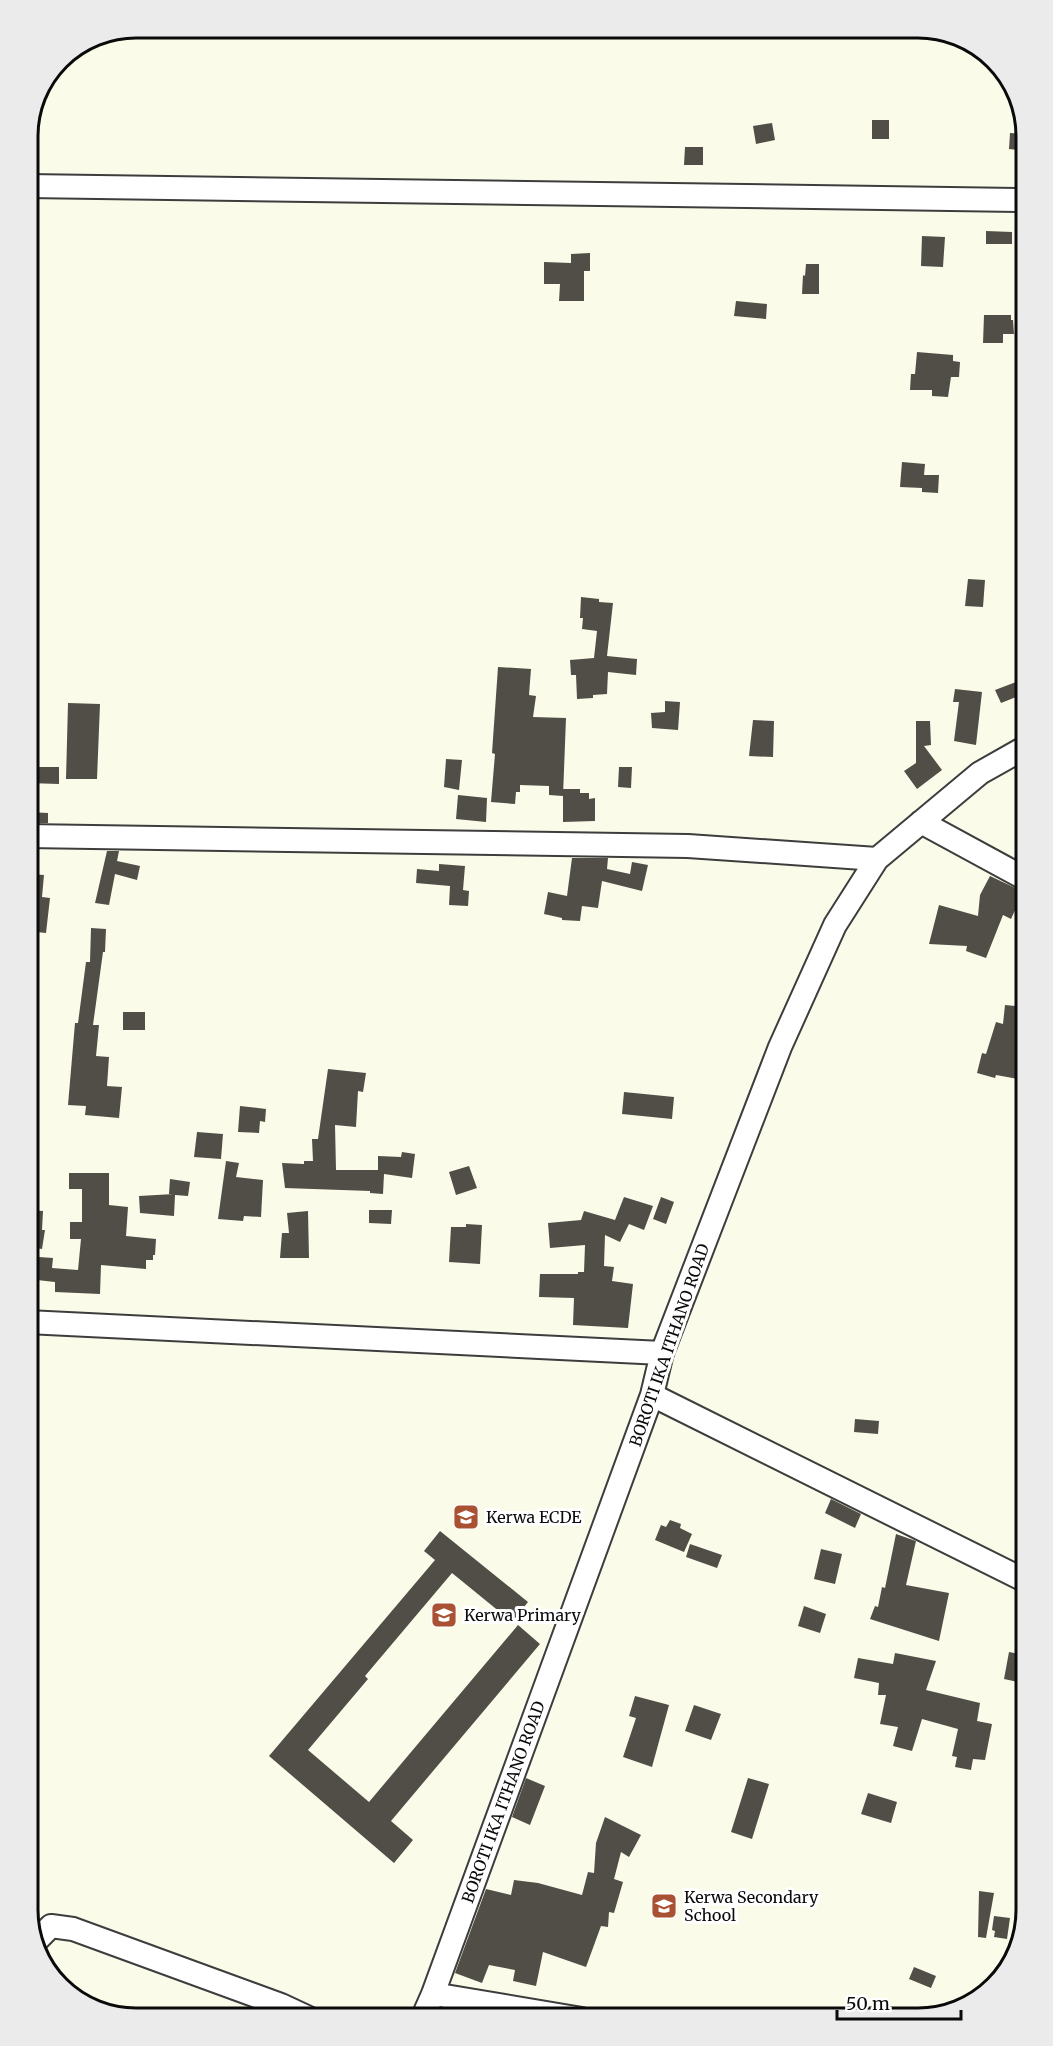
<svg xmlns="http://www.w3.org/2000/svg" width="1053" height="2046" viewBox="0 0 1053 2046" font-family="Merriweather,serif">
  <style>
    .building { fill: #514e47 }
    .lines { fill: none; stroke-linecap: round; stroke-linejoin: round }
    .minor-casing { stroke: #3d3d3d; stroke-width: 26 }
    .minor { stroke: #fff; stroke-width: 22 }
    .labels { text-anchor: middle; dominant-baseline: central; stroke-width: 6; stroke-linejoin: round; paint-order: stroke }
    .street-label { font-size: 16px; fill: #0a0a0a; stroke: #fff }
    .poi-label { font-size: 16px; fill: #0a0a0a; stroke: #fff; text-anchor: start }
    .rim { fill: none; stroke: #0a0a0a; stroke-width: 3 }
  </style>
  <rect width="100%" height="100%" fill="#fafce9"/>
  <path class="building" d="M872 120H889V139H872Z
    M772 123 775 140 756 144 753 126Z
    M1010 133 1026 134V151L1009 149Z
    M685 147H703V165H684Z
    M986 231 1012 232V244H986Z
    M922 236 945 237 943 267 921 266Z
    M590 253V271H584V301H559L560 284H544V262L571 263V254Z
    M806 264H819V294H802L803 275 805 276Z
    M736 301 767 304 766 319 734 316Z
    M984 315H1011V320H1013L1014 334H1003V343H983Z
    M917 352 953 355V361L960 362 959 377H951L948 397 932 396V390H910L911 374H915Z
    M902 462 925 464 924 475H939L938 493 922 492V488L900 487Z
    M968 579 985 580 983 607 965 606Z
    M581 597 599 599V602L613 603 607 656 637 659 636 675 608 672 607 694 593 695V698L577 699 576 675H571L570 660 594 658 597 631 582 629 583 618H580Z
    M498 667 531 669 529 695 536 696 533 717 566 718 563 796 549 795V786L520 785V792H516L515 804 491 802 495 754 492 753Z
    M1021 680 1026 693 1001 703 995 690Z
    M955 689 982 692 976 745 954 741 959 702H953Z
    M665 701 680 702 678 730 652 728 651 713 665 712Z
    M68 703 100 704 97 779H66Z
    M753 720 774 721 773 757 749 756Z
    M916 721H930L931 745 924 746 942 770 917 789 904 771 916 763Z
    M446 759 462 760 459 790 444 787Z
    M27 767H59V784L27 783Z
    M619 767H632L631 788 618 787Z
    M563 789H580V793H589V799L595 798V821L563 822Z
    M458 795 487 798 486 822 456 819Z
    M27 812 48 813V823H27Z
    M107 851H119L117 861 140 866 137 880 115 874 109 905 95 903Z
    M572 858H608L607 869 630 874 632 862 648 865 642 891 602 881 598 908 582 906 580 921 562 920V918L544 914 548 892 567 896Z
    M439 864 465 866 463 890 469 891 468 906 449 905 450 886 416 883 417 869 439 871Z
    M29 874 44 875 42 897 50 898 46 933 27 931Z
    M990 876 1026 893V896L1020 908 1017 906 1011 919 1003 915 986 958 966 951 967 946 929 944 939 905 978 916 980 895Z
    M91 928 106 929 105 952H103L93 1025H99L96 1056 109 1057 107 1086 122 1087 119 1118 85 1115 86 1106 68 1105 75 1023H78L86 962H90Z
    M1005 1005 1026 1007V1061L1023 1080 996 1075 995 1078 977 1073 982 1053 986 1054 996 1022 1003 1024Z
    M123 1012H145V1030H123Z
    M328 1069 366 1073 363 1092 358 1091 356 1127 335 1125 336 1170H378V1156L401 1157 402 1152 415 1154 412 1178 384 1174 383 1194 370 1193V1191L285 1188 282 1163 304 1164V1161H313L312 1139H318Z
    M624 1092 674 1097 672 1119 622 1114Z
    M240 1106 266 1109 265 1122 260 1121 259 1133 238 1132Z
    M197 1132 223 1134 221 1159 194 1157Z
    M226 1161 239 1163 236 1177 263 1180 261 1217 244 1216 243 1221 218 1219Z
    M469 1166 477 1188 456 1195 449 1172Z
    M69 1173H109V1205L128 1207 126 1236 156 1239 155 1255H153V1260H146V1269L101 1265 100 1294 55 1292V1282L37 1280 39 1257 53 1258 52 1268 78 1270 81 1239H70V1222H82V1189H69Z
    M170 1179 190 1182 188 1196 175 1195 174 1216 140 1213 139 1196 174 1194H169Z
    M624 1197 653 1206 644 1230 629 1224 620 1242 605 1235 604 1266 614 1267 612 1281 633 1284 628 1328 573 1325 574 1298 539 1297 540 1274H578V1272H584L585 1245 550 1248 548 1223 581 1220 584 1211 615 1220Z
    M661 1197 674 1202 666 1224 653 1219Z
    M27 1210 43 1211 42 1230H45L42 1249 27 1247Z
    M369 1210H392L391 1224 369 1223Z
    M308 1211 309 1258H280L282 1233H289L287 1213Z
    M466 1224 482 1225 480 1264 449 1262 451 1227H466Z
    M855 1419 879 1421 878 1434 854 1432Z
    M831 1499 861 1514 855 1528 825 1513Z
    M670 1520 681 1524 680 1528 692 1534 684 1552 655 1540 661 1525 666 1527Z
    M440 1531 528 1602 512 1622 452 1573 365 1676 368 1679 308 1750 369 1802 518 1625 540 1644 391 1821 413 1840 394 1863 269 1756 435 1560 424 1551Z
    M896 1534 916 1541 906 1585 949 1593 939 1641 870 1619 875 1606 878 1607 882 1587 885 1588Z
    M690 1544 722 1555 717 1568 686 1557Z
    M821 1549 842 1554 835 1584 814 1579Z
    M804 1606 826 1614 820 1633 798 1626Z
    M1009 1652 1024 1655 1018 1682 1004 1679Z
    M895 1653 936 1661 926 1690 980 1703 977 1721 992 1724 985 1760 973 1759 971 1770 955 1767 957 1757 952 1756 958 1729 922 1719 912 1751 893 1746 898 1727 880 1724 886 1695H878L879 1683 854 1678 858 1658 893 1664Z
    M635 1696 669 1705 652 1767 623 1757 636 1718 629 1716Z
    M694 1705 721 1714 711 1740 685 1731Z
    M526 1778 545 1786 530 1825 512 1817Z
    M748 1778 769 1784 752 1839 731 1832Z
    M868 1793 897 1802 891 1823 861 1814Z
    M605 1817 641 1835 629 1857 621 1852 614 1879 623 1882 614 1913 609 1912 608 1927 601 1926 586 1967 543 1952 536 1986 513 1981 515 1970 489 1965 482 1983 455 1973 486 1889 511 1895 514 1880 538 1883 582 1895 588 1872 594 1873 596 1843Z
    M979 1891 994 1893 986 1938 978 1937Z
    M994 1916 1010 1918 1007 1939 994 1937 995 1931 992 1930Z
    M914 1967 936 1976 931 1988 909 1979Z"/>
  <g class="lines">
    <defs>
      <path id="minor" d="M27 186 1026 200
        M921 822 1026 879
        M27 836 688 846 877 859
        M27 1322 662 1353
        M652 1395 1026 1581
        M34 1943 51 1926 73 1929 281 2005 311 2019
        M433 1994 582 2019
        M422 2019 433 1994 652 1395 662 1353 780 1047 835 925 877 859 980 773 1026 747"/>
    </defs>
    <use href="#minor" class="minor-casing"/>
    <use href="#minor" class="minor"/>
  </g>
  <defs>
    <symbol id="school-square" viewBox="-11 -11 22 22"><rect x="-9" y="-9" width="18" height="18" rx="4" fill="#a85233" stroke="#fff"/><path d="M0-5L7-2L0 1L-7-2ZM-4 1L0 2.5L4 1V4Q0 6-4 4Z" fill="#fff"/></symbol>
  </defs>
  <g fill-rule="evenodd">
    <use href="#school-square" x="451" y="1502" width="30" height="30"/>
    <use href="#school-square" x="429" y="1600" width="30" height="30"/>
    <use href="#school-square" x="649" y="1891" width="30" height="30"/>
  </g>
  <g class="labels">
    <g class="street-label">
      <text transform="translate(669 1345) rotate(-71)">BOROTI IKA ITHANO ROAD</text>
      <text transform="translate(503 1802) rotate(-70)">BOROTI IKA ITHANO ROAD</text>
    </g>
    <g class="poi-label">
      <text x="486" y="1517">Kerwa ECDE</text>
      <text x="464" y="1615">Kerwa Primary</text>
      <text x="684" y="1897">Kerwa Secondary<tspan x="684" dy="18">School</tspan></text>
    </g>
  </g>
  <path d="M0 0H1053V2046H0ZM136 38H918A98 98 0 0 1 1016 136V1910A98 98 0 0 1 918 2008H136A98 98 0 0 1 38 1910V136A98 98 0 0 1 136 38Z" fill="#ebebeb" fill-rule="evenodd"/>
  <path class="rim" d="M136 38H918A98 98 0 0 1 1016 136V1910A98 98 0 0 1 918 2008H136A98 98 0 0 1 38 1910V136A98 98 0 0 1 136 38Z"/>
  <path d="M837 2010v9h124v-9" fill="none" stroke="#0a0a0a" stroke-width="3"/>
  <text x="846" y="2010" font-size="18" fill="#0a0a0a" stroke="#ffffff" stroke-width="4.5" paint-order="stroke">50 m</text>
</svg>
